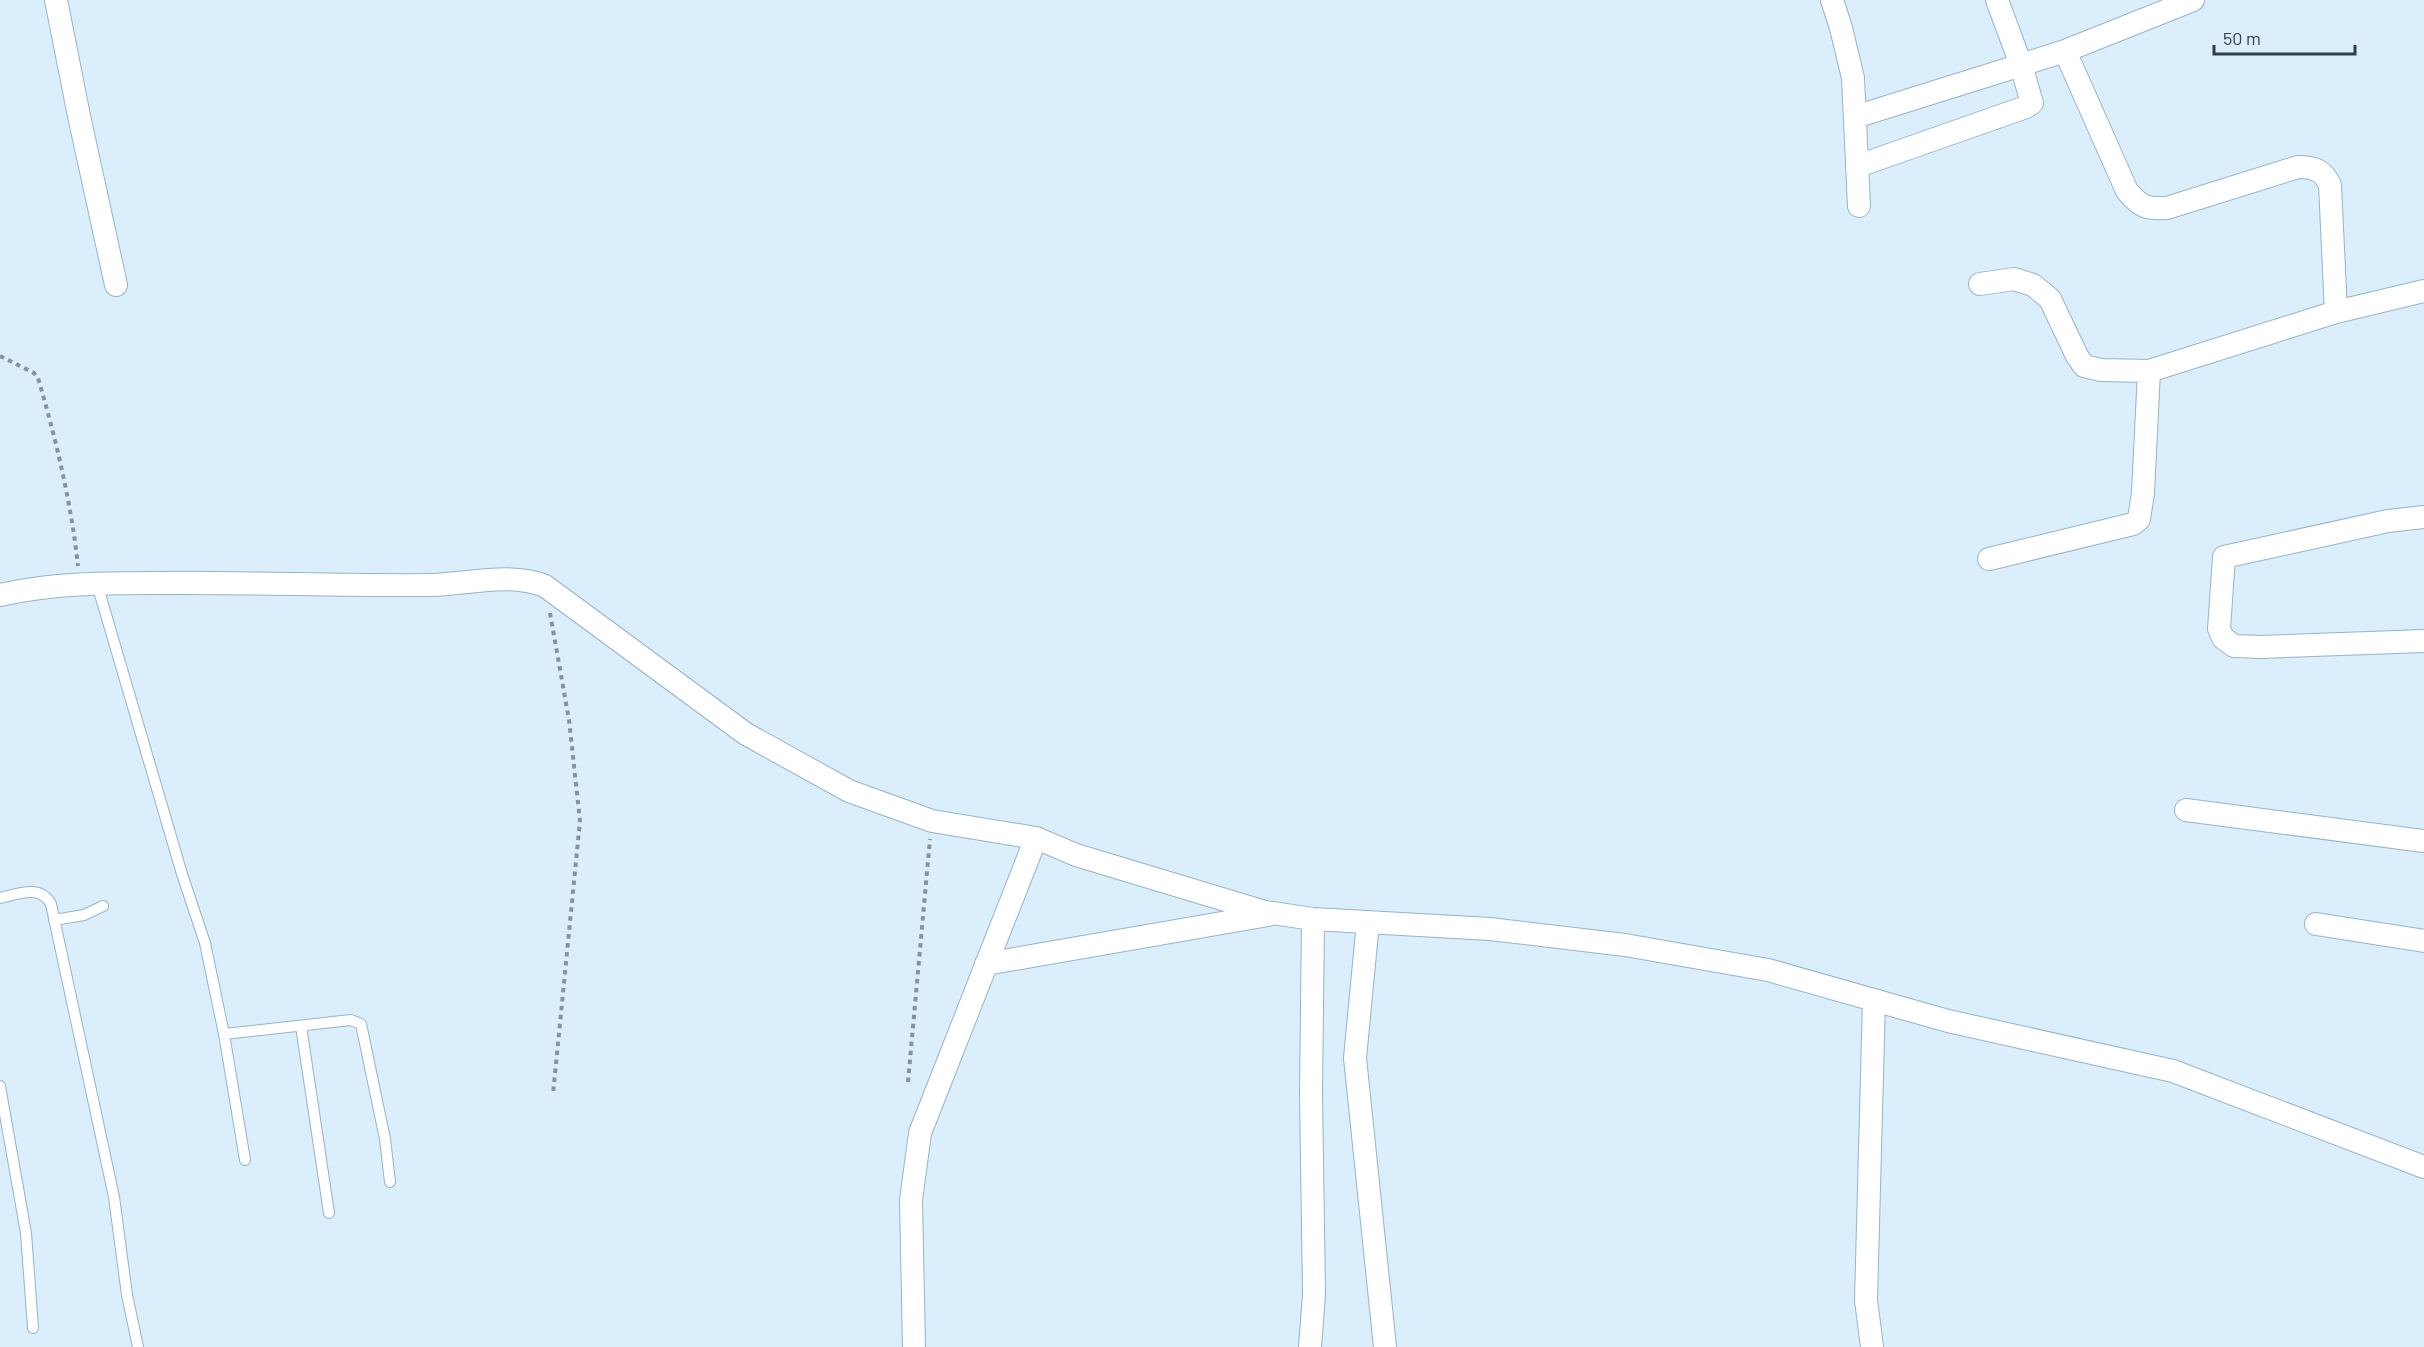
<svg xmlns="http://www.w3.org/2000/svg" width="2424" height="1347" viewBox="0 0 2424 1347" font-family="Barlow,sans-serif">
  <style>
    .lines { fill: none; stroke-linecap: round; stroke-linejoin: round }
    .service-casing { stroke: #95b3ca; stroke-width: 12 }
    .minor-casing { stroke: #95b3ca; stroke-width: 24 }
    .path { stroke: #84949f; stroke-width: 4; stroke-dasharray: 4.5 4.5; stroke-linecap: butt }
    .service { stroke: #fff; stroke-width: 10 }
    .minor { stroke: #fff; stroke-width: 22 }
  </style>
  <rect width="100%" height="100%" fill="#dbeefc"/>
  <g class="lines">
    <defs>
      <path id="service" d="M97 584 182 874 205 943 224 1034 245 1160
        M0 898C18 894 40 884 51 904L114 1197 127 1295 138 1347
        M54 920 84 915 103 906
        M301 1026 329 1213
        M224 1034 351 1020 361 1024 385 1139 390 1182
        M0 1086 26 1233 33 1328"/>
      <path id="minor" d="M56 0 79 116 116 285
        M1832 0 1841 28 1853 78 1859 206
        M1997 0 2021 65 2065 51 2193 0
        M2065 51 2127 191C2141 207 2145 209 2167 208L2298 167C2314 167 2323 170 2330 185L2336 312
        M1855 117 2021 65 2032 103 2026 107 1858 166
        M1980 284 2014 279 2033 285 2050 299 2077 356 2084 366 2101 370 2149 371 2336 312 2424 291
        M2424 517 2388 521 2224 557 2219 629 2223 638 2234 646 2261 647 2424 641
        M1989 559 2133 524 2139 519 2143 493 2149 371
        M0 595C52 583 105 583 159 583 250 582 341 586 432 585 468 584 510 572 545 586L746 734 849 791 932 821 1036 838 1076 855 1265 912 1313 919 1490 929 1625 945 1768 970 1948 1021 2173 1071 2424 1167
        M2186 810 2424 841
        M1368 922 1355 1058 1385 1347
        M2316 924 2424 941
        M986 964 1268 915
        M914 1347 911 1200 920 1133 1036 838
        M1310 1347 1314 1294 1311 1094 1313 919
        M1872 1347 1866 1300 1874 1000"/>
    </defs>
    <use href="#service" class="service-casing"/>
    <use href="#minor" class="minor-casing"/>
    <path class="path" d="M0 356 34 373 38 378C56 439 71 502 78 566
      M550 613 569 720 580 821 553 1094
      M908 1082 930 839"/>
    <use href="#service" class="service"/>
    <use href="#minor" class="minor"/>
  </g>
  <path d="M2214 45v9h141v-9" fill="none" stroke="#323f48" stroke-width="3"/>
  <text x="2223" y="45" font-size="18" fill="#323f48" stroke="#dbeefc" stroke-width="4.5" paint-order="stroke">50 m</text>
</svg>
